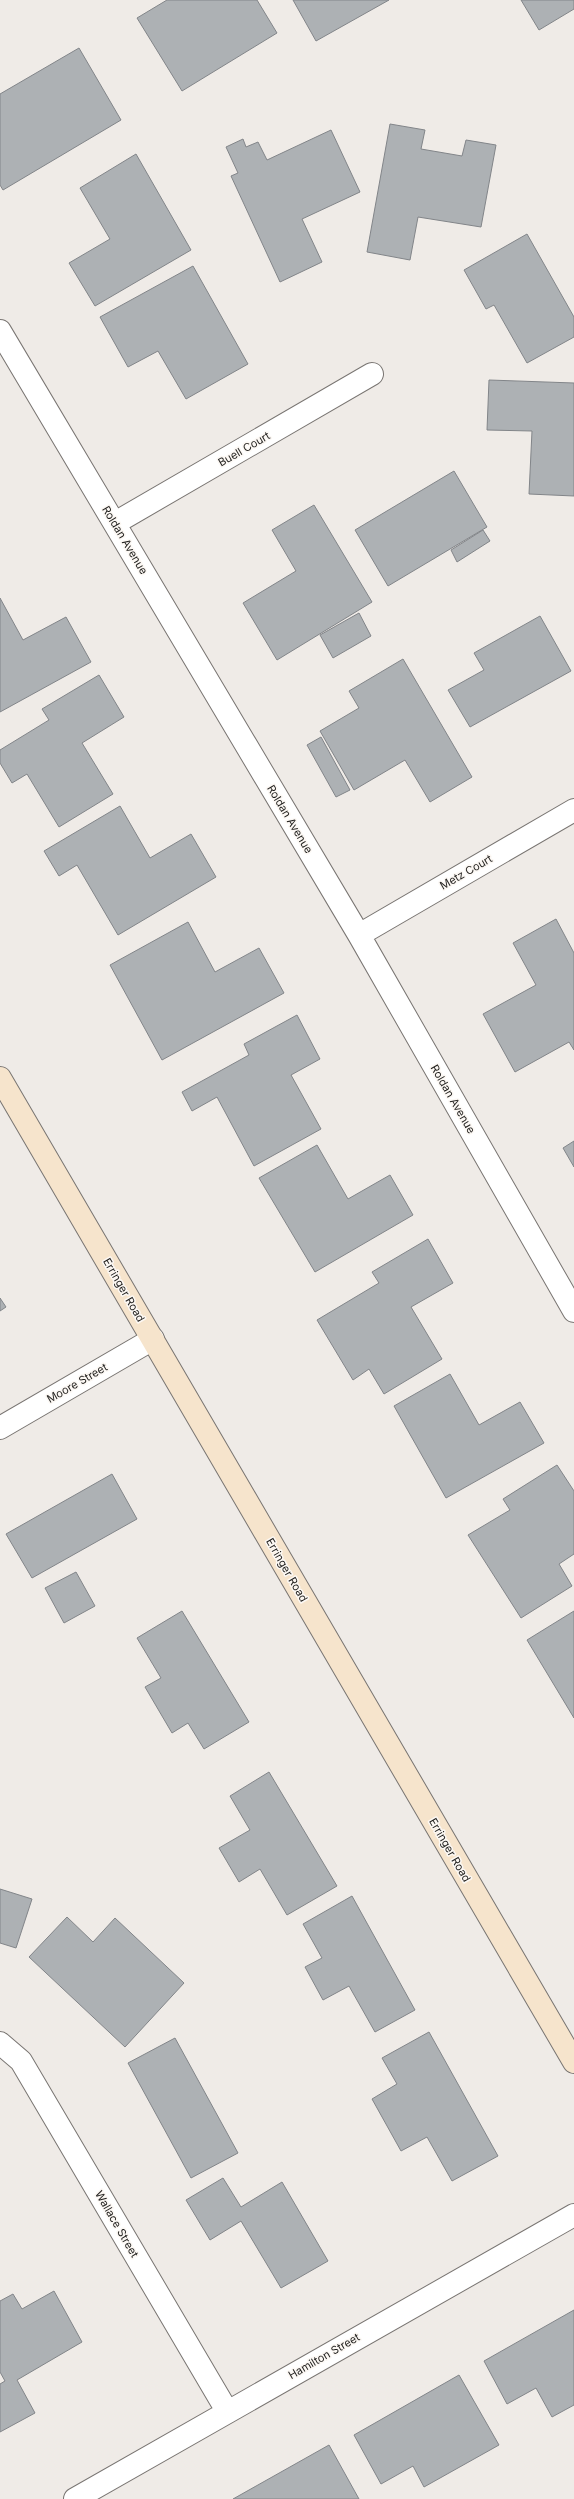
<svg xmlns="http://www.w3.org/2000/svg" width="574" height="2499" viewBox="0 0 574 2499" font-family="Inter,sans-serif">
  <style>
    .building { fill: #adb1b4; stroke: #828589 }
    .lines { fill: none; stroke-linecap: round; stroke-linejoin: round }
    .minor-casing { stroke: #797572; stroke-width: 24 }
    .secondary-casing { stroke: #797572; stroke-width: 24 }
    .minor { stroke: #fff; stroke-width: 22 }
    .secondary { stroke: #f6e4cc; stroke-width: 22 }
    .labels { text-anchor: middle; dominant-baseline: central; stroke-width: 3; stroke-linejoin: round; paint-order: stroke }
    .street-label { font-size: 11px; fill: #1f1e1c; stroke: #fcf8f4 }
  </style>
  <rect width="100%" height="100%" fill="#efebe7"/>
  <path class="building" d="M167 0H257L277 33 182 91 137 18Z
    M293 0H389L316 41Z
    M521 0H574V9L539 30Z
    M79 48 121 120 3 190 0 185V94Z
    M390 124 425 130 421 149 462 156 466 140 496 145 481 227 418 217 410 260 367 252Z
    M331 130 360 192 302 219 322 262 280 282 231 176 238 173 226 147 243 139 246 147 258 142 267 160Z
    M136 154 191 250 95 306 69 263 110 239 80 188Z
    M527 234 574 317V337L527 363 494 305 486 309 464 270Z
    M193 266 248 364 186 399 158 351 128 367 100 317Z
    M489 380 574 383V496L529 494 532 431 487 430Z
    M454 471 487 527 388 586 355 530Z
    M314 505 372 602 277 660 243 603 296 571 272 530Z
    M483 530 490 541 457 562 451 550Z
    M0 598 23 640 66 617 91 662 0 712Z
    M359 613 371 636 333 658 320 635Z
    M540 616 571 671 470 727 448 690 484 670 474 653Z
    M403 659 472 777 430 802 405 760 354 790 320 731 359 708 349 691Z
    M99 675 124 717 82 743 113 794 59 827 27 774 12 783 0 763V750L49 720 42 709Z
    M321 737 350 790 336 797 307 745Z
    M120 806 150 858 191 834 216 877 118 935 77 865 59 876 44 851Z
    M556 919 574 953V1050L569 1042 515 1072 483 1014 536 985 513 943Z
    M188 922 215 972 259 948 284 993 162 1060 110 965Z
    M297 1015 320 1059 291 1075 321 1129 254 1166 217 1097 192 1111 182 1092 249 1055 244 1044Z
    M574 1141V1167L563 1148Z
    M317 1145 348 1199 390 1175 413 1215 315 1272 259 1178Z
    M428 1239 453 1283 411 1307 442 1359 384 1394 369 1369 353 1380 317 1320 379 1283 372 1272Z
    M0 1298 6 1307 0 1311Z
    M450 1374 479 1425 520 1402 544 1443 446 1498 394 1406Z
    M557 1465 574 1491V1554L559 1564 572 1586 521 1618 468 1535 510 1510 503 1499Z
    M112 1474 137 1519 32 1578 6 1534Z
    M76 1572 95 1606 64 1623 45 1588Z
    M182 1611 249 1722 204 1749 188 1723 172 1733 145 1687 161 1678 137 1638Z
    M574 1611V1718L527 1640Z
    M269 1772 337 1886 287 1915 260 1869 239 1882 219 1848 250 1830 230 1796Z
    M0 1889 32 1899 16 1948 0 1943Z
    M352 1896 415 2010 375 2032 349 1986 323 2000 305 1967 322 1958 303 1924Z
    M67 1917 93 1942 115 1918 184 1983 125 2047 29 1957Z
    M429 2032 498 2156 452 2181 427 2137 401 2151 372 2099 397 2084 382 2058Z
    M175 2038 238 2153 191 2178 128 2063Z
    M223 2178 241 2207 282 2182 328 2261 281 2288 241 2221 210 2240 186 2200Z
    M54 2291 82 2342 17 2380 35 2413 0 2432V2384L5 2381 0 2372V2301L13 2294 22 2309Z
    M574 2310V2405L552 2417 536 2388 507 2404 484 2361Z
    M459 2375 499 2445 424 2487 413 2466 381 2484 354 2435Z
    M329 2445 359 2499H233Z"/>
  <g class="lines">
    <defs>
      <path id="minor" d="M0 331 359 935 574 1311
        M115 523 372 374
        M359 935 574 810
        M0 1428 153 1339
        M0 2043 21 2061 227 2411
        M75 2499 574 2215"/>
      <path id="secondary" d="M0 1078 574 2062"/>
    </defs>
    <use href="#minor" class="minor-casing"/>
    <use href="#secondary" class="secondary-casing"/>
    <use href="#minor" class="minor"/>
    <use href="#secondary" class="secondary"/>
  </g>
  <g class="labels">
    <g class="street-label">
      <text transform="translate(244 449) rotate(-30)">Buell Court</text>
      <text transform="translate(125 540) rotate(59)">Roldan Avenue</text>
      <text transform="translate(290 819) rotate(59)">Roldan Avenue</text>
      <text transform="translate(466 872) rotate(-30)">Metz Court</text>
      <text transform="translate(453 1099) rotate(60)">Roldan Avenue</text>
      <text transform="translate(124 1290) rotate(60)">Erringer Road</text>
      <text transform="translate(77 1383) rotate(-30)">Moore Street</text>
      <text transform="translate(287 1570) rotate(60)">Erringer Road</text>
      <text transform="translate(450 1850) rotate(60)">Erringer Road</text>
      <text transform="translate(117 2224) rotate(60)">Wallace Street</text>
      <text transform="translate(324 2356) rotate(-30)">Hamilton Street</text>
    </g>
  </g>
</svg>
